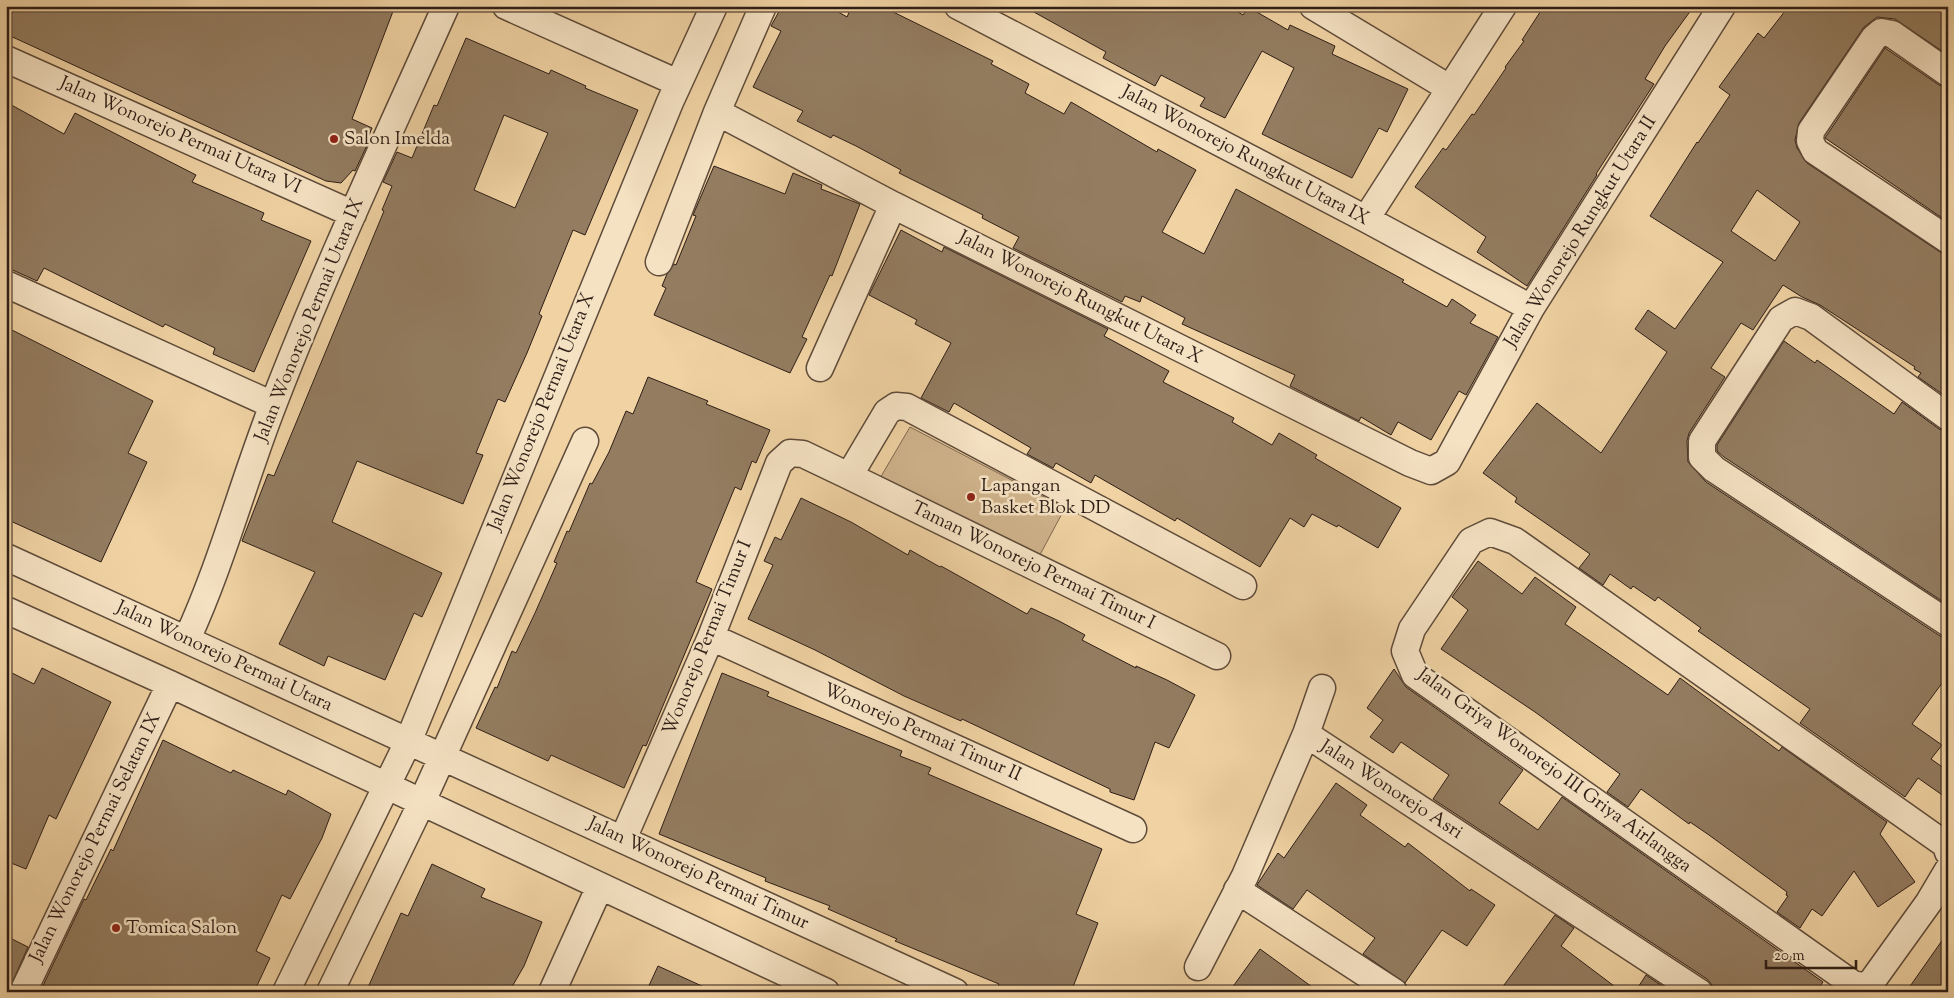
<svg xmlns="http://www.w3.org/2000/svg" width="1954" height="998" viewBox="0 0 1954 998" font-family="'Sorts Mill Goudy',serif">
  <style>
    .green { fill: #cfb38b; stroke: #7e6851 }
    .building { fill: #937c60; stroke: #2e1e17; fill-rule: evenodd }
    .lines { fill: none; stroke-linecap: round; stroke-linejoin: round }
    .street-casing { stroke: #5e4b3a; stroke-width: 29 }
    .street { stroke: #f5e2c3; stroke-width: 26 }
    .poi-dot { fill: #8f2418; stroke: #f5e2c3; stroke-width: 2 }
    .labels { text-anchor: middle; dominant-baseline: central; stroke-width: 5; stroke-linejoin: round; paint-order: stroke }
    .street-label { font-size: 19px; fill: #2e1e17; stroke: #f5e2c3 }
    .poi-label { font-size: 19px; fill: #2e1e17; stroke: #f5e2c3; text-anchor: start }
  </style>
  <rect width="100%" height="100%" fill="#f0d2a3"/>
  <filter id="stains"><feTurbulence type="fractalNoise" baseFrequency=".004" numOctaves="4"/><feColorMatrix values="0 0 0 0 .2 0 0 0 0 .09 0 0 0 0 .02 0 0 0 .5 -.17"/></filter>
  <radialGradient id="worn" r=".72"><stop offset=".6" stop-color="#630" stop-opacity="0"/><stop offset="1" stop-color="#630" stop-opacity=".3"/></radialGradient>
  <path class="green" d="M910 427 1065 508 1035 564 876 485Z"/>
  <path class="building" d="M6 6H395L352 119 372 128 367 140 369 141 355 171 353 170 341 183 326 181 6 34Z
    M782 6H828L847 17 852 6H881L993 61 991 64 1029 84 1025 93 1064 114 1071 102 1157 152 1158 149 1196 170 1162 232 1204 254 1236 189 1404 280 1402 282 1447 307 1452 299 1476 315 1470 323 1498 337 1466 395 1459 391 1431 440 1398 422 1391 435 1361 417 1359 421 1290 386 1295 375 1182 324 1185 318 1142 296 1140 302 1125 296 1122 302 1013 248 1019 237 982 218 983 215 899 173 901 170 856 146 833 135 831 138 797 121 803 111 753 87 781 31 771 26Z
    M1023 6H1228L1243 15 1248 7 1288 30 1290 25 1335 46 1332 54 1408 89 1387 132 1379 128 1352 178 1262 134 1294 68 1262 51 1225 118 1200 106 1205 98 1161 75 1155 86 1103 58 1106 52Z
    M1544 6H1694L1665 46 1645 79 1654 84 1596 174 1597 175 1527 286 1477 252 1486 237 1415 187 1443 148 1446 150 1472 114 1474 115 1506 68 1505 67 1524 41 1522 40Z
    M1789 6H1948V55L1895 19 1877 17 1864 27 1799 123 1795 140 1797 148 1807 163 1940 252 1948 255V398L1918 377 1921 373 1914 369 1915 367 1820 305 1802 297 1783 285 1753 330 1741 323 1711 368 1725 377 1689 433 1687 441 1688 462 1706 482 1940 636 1948 638V675L1912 724 1942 745 1931 759 1948 771V799L1918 778 1905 797 1800 723 1810 709 1698 631 1701 628 1658 597 1655 601 1633 586 1631 589 1610 574 1603 585 1579 568 1590 554 1515 502 1517 498 1483 473 1537 403 1601 453 1667 352 1635 329 1648 310 1675 329 1723 262 1650 216 1697 142 1698 143 1730 95 1719 87 1758 33 1764 38ZM1757 190 1800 222 1775 261 1731 231Z
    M466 38 549 74 551 70 586 86 585 88 638 110 585 235 573 230 539 314 542 316 527 353 505 402 498 399 476 453 483 455 463 504 357 461 332 522 442 573 422 617 414 613 385 680 328 656 324 666 279 644 315 572 242 541 268 474 274 476 384 211 382 210 392 186 383 182 397 152 412 158 434 105 437 106ZM504 115 548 133 515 208 474 190Z
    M1885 48 1939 85 1948 88V222L1825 138Z
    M6 102 64 134 75 113 196 175 192 182 264 213 261 220 311 241 254 372 213 354 215 348 165 324 163 327 44 268 37 281 6 267Z
    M714 166 785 194 793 173 822 185 821 189 860 204 832 276 830 275 802 337 807 339 790 373 654 315 666 288 662 286 667 274 674 264 676 265 696 216 693 215Z
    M901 230 942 252 944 247 1108 329 1104 336 1169 371 1163 382 1234 418 1232 422 1272 445 1279 433 1317 455 1315 458 1401 508 1378 548 1338 525 1337 527 1312 514 1304 527 1290 518 1260 567 1177 518 1175 521 1095 475 1091 483 1056 463 1053 468 1027 454 1031 448 954 403 949 412 921 398 951 343 915 324 917 320 869 295Z
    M6 327 153 401 128 453 147 462 101 562 6 519Z
    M1784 341 1815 363 1817 360 1894 414 1902 402 1939 429 1948 432V605L1724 457 1717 451V445Z
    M648 377 708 401 706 404 770 430 756 463 752 461 741 490 735 487 696 582 712 589 646 746 643 745 624 788 551 755 548 761 476 728 495 687 497 688 512 651 516 653 535 613 557 563 554 562 567 531 569 532 590 483 592 484 609 452 626 411 633 414Z
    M801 498 851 522 908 555 910 550 940 567 941 566 1027 614 1031 608 1059 621 1085 635 1082 640 1136 668V666L1167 680 1195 695 1169 748 1155 742 1134 800 1110 792V789L962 719 961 721 904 696 815 650 748 619 773 565 764 561 775 537 781 540Z
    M1478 561 1522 594 1535 577 1576 607 1565 624 1609 654 1668 695 1680 678 1779 751 1782 747 1887 822 1880 834 1915 882 1878 907 1854 871 1822 916 1812 909 1800 928 1777 912 1788 896 1786 895 1787 892 1709 835 1690 822 1689 824 1641 789 1628 807 1607 792 1620 774 1535 712 1441 649 1468 610 1452 597Z
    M42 668 111 702 56 819 49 815 26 869 6 861V670L34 684Z
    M1394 669 1406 687 1523 770 1499 803 1538 830 1562 797 1823 982 1816 992H1714L1712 985 1707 979 1433 799 1449 775 1401 742 1393 753 1370 737 1383 720 1367 708Z
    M722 673 769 692 767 696 902 751 900 756 931 768 928 774 1102 849 1076 914 1098 923 1071 992H996L999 984 895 941 897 939 828 909 830 906 765 881 766 878 659 834Z
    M163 740 231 773 233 770 286 795 288 790 331 814 322 838 290 899 282 895 256 951 270 958 254 992H40L84 899 86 900 111 849 113 851Z
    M1336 783 1367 805 1360 815 1405 847 1408 843 1470 891 1471 889 1495 905 1467 946 1442 930 1405 983 1363 954 1375 938 1307 890 1293 909 1257 885 1278 853 1284 858Z
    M432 864 485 889 481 897 542 922 524 966 509 992H366L401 913 408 916Z
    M1555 915 1574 928 1561 946 1622 992H1499Z
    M1948 932V992H1906Z
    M6 936 28 947 8 992H6Z
    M1260 949 1319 992H1229Z
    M658 966 715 992H646Z
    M1646 975 1671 992H1635Z"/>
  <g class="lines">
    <defs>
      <path id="street" d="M506 6 678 83
        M958 6 1366 219 1531 308
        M1313 6 1449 88
        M6 59 353 214
        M1948 73 1892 34 1881 32 1874 38 1811 131 1810 141 1815 151 1948 240
        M717 112 893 205 1410 463 1431 471 1447 462 1531 308 1722 6
        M1366 219 1503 6
        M659 262 717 112 763 6
        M6 284 273 405
        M820 368 893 205
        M1948 417 1811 317 1795 311 1781 319 1702 441V457L1714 469 1948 623
        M849 476 887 412 896 406 907 407 1243 586
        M6 557 955 992
        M6 610 170 684 826 992
        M711 637 1133 829
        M187 639C222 563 243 482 273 405 325 270 387 138 446 6
        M1306 734 1322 688
        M623 839 711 637 779 463 790 453 803 454 849 476 1217 656
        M1948 852 1946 845 1515 541 1490 532 1471 541 1412 629 1405 651 1415 675 1853 984 1862 986 1870 984 1929 902 1948 870
        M1237 890 1394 992
        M1198 967 1245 876 1306 734 1699 992
        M23 992 170 684
        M286 992 408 742 670 102 714 6
        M330 992 421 804 585 441
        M552 992 600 886"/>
    </defs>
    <use href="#street" class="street-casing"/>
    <use href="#street" class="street"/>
  </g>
  <g class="poi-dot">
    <circle cx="334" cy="139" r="5"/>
    <circle cx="971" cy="497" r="5"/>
    <circle cx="116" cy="928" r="5"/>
  </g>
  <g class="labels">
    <g class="street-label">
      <text transform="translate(180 136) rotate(24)">Jalan Wonorejo Permai Utara VI</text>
      <text transform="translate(1245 156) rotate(28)">Jalan Wonorejo Rungkut Utara IX</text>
      <text transform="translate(1581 232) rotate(-58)">Jalan Wonorejo Rungkut Utara II</text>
      <text transform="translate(1080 298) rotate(27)">Jalan Wonorejo Rungkut Utara X</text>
      <text transform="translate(310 320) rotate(-68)">Jalan Wonorejo Permai Utara IX</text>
      <text transform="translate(542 412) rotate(-68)">Jalan Wonorejo Permai Utara X</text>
      <text transform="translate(1033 566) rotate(26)">Taman Wonorejo Permai Timur I</text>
      <text transform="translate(708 638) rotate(-68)">Wonorejo Permai Timur I</text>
      <text transform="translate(224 657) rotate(25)">Jalan Wonorejo Permai Utara</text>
      <text transform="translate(922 733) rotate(24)">Wonorejo Permai Timur II</text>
      <text transform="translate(1554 771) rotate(36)">Jalan Griya Wonorejo III Griya Airlangga</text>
      <text transform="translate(1391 790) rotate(33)">Jalan Wonorejo Asri</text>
      <text transform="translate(96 838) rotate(-64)">Jalan Wonorejo Permai Selatan IX</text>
      <text transform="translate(698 874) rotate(25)">Jalan Wonorejo Permai Timur</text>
    </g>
    <g class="poi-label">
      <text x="344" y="139">Salon Imelda</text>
      <text x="981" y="486">Lapangan<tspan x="981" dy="22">Basket Blok DD</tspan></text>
      <text x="126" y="928">Tomica Salon</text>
    </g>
  </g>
  <rect width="1954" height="998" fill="none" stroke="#f0d2a3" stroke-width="25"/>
  <rect x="8" y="8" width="1939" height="983" fill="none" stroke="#2e1e17" stroke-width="2.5"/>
  <rect x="12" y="12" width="1929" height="973" fill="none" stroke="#2e1e17"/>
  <path d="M1766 960v8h90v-8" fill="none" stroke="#2e1e17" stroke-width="2.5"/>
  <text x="1774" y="960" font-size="15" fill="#2e1e17" stroke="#f5e2c3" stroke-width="4" paint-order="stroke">20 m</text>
  <rect width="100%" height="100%" filter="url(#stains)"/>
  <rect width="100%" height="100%" fill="url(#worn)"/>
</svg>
